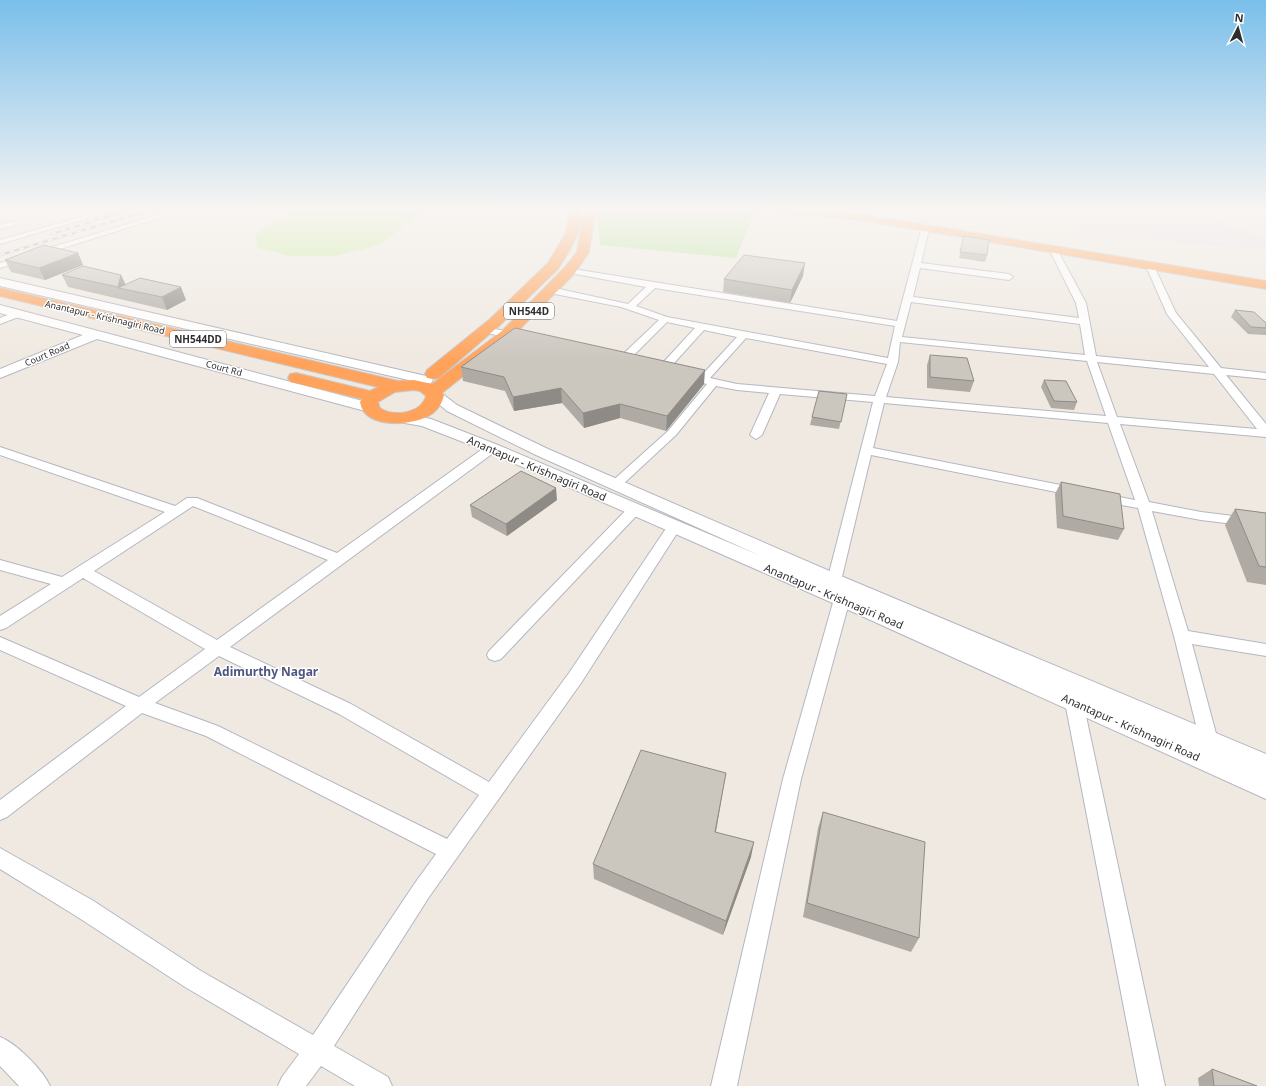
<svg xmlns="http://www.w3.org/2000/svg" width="1266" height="1086" viewBox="0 0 1266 1086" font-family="'Noto Sans',sans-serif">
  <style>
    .industrial { fill: #e3e1e8 }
    .green { fill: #b6e59e }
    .pitch { fill: #c9ec9a }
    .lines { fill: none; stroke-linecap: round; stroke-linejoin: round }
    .street-casing { stroke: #b4b7c1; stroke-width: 2 }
    .secondary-casing { stroke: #b4b7c1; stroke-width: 2 }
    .highway-casing { stroke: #c9c9c9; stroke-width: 2 }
    .street { fill: #fff; fill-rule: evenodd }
    .secondary { fill: #fff; fill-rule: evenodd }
    .highway { fill: #ffa35c; fill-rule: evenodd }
    .rail-casing { stroke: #a3a6b8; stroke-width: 2.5 }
    .rail { stroke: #fff; stroke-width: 1.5; stroke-dasharray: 5; stroke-linecap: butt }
    .wall { fill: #afaba4 }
    .shaded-wall { fill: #8e8b86 }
    .building { fill: #cbc7bf; stroke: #8e8b86 }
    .labels { text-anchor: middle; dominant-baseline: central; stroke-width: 3; stroke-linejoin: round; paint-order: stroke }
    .far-street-label { font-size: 9px; fill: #2e2e2e; stroke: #fff }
    .shield { fill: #fff; stroke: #6d6d6d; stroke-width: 1 }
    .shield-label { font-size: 10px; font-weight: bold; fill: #2e2e2e }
    .street-label { font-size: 11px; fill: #2e2e2e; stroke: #fff }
    .neighbourhood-label { font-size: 12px; font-weight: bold; fill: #4d5680; stroke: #fff }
  </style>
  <rect width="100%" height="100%" fill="#efe9e1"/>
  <path class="industrial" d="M1005 209H1188L1266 238V248L1212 246 1025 225Z"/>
  <path class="green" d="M609 209H726L755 211 736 258 600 245 597 215Z"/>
  <path class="pitch" d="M294 209H424L380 245 334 256H291L258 248 255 234Z"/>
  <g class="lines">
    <defs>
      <path id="street" d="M109 209H119L0 244V240Z
        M177 209H187L0 268V263Z
        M11 222H14V226L0 229V225Z
        M923 223 930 225 921 263 1009 274 1013 277 1009 280 920 268 913 297 1079 318 1076 303 1050 251 1054 249 1058 251 1086 303 1096 356 1209 367 1167 314 1146 266 1150 264 1154 266 1176 313 1221 368 1266 373V379L1226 375 1266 424V437L1120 424 1149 502 1201 512 1266 520V528L1201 520 1152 511 1188 631 1266 644V656L1192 644 1218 741 1215 746 1209 749 1203 746 1200 741 1174 636 1138 508 1099 501 1097 498 1099 495 1104 494 1135 500 1108 423 884 403 873 448 1076 488 1082 492 1076 496 871 455 841 581 839 585 834 586 829 585 827 581 873 402 780 394 762 435 756 439 750 435 769 393 737 390 716 386 676 435 620 487H610L609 484 668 431 707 384 681 378 680 376 681 374 701 376 737 337 704 330 666 372 662 373 657 370 658 368 695 328 667 322 627 362H619L618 360 619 358 659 320 621 307 550 293 546 290 550 287 628 304 646 287 570 273 567 272V268L897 321ZM655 288 895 326 888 358 667 317 636 306ZM911 302 1080 324 1085 355 902 337ZM746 338 887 364 875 396 737 384 710 378ZM900 342 1087 361 1106 416 886 397 898 362ZM1097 362 1214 374 1257 429 1117 417Z
        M18 311 21 312V316L0 324V318Z
        M484 327 517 333 522 336 517 339 481 332 479 330Z
        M492 444 498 448 496 451 230 647 351 704 489 782 569 673 669 524H679L681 527 581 683 429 897 334 1046 388 1077 392 1086H355L321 1066 306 1086H278L282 1077 299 1054 185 987 76 916 0 869V848L92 900 201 971 313 1035 415 883 436 854 206 736 142 713 7 817 0 820V800L126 706 0 650V637L139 697 205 649 83 578 6 628 0 630V616L51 584 0 570V560L62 577 165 512 0 455V447L175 506 187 498H197L337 553 488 445ZM193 506 328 560 217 640 94 571ZM219 656 339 714 479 795 447 839 218 726 155 703Z
        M634 506 639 507 641 510 639 513 501 659 495 661 489 659 487 655 489 651 629 507Z
        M842 594 847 595 850 599 801 779 737 1086H711L783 779 834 599 837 595Z
        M1074 695 1080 697 1083 702 1165 1086H1139L1065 702 1068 697Z
        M0 1037C16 1043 43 1070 50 1086H19L0 1066Z"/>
      <path id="secondary" d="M1248 209H1259L1266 211V218L1249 211Z
        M0 278 426 376 431 377 433 380 431 383 426 384 0 286Z
        M0 305 374 404 377 407 374 410 369 412 97 339 0 378V369L83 335 0 313Z
        M435 391 440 392 457 405 548 449 841 576 1266 754V799L835 604 486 451 422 426 393 421 390 418 393 415 398 413 431 419 498 445 761 556 536 455 447 411 428 395 430 392Z"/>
      <path id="highway" d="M570 209H582L578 233 571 248 558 269 500 325 439 378 433 379 427 378 425 374 427 370 490 319 548 263 566 233Z
        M587 209H599L594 219 589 252 575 273 512 337 442 393 444 395C442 403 439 408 433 413 418 425 379 428 365 413 362 410 361 406 360 402L362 399 290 382 288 378 290 374 296 373 370 391 378 387 0 296V288L398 381 414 380 432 384 502 331 565 267 577 252 582 219ZM414 390 420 391 426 396C421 414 393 417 380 408L378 402 395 392Z
        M773 209H807L866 215 1266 281V289L866 221 779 212Z"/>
    </defs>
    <use href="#street" class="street-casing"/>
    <use href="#secondary" class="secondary-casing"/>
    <use href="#highway" class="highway-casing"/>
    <use href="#street" class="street"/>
    <use href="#secondary" class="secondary"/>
    <use href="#highway" class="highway"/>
    <defs>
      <path id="rail" d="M51 234 131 209
        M0 255 154 209"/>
    </defs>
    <use href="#rail" class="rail-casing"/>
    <use href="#rail" class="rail"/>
  </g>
  <path class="wall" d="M964 236 987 255 985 262 959 258Z
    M78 253 83 265 45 280 11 272 5 260Z
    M62 275H121L125 285 186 300 167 310 124 300 68 287Z
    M803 276 790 303 723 292 724 279Z
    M1235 310 1266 323V335L1248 334 1231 317Z
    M930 355 974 381 970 392 927 388V365Z
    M461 367 704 384 666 431 620 418 584 428 562 403 514 411 505 391 463 381Z
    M1044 380 1077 402 1074 410 1051 408 1041 387Z
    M847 394 839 429 810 425 812 417Z
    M1061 482 1124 529 1118 540 1057 528 1055 494Z
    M557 500 507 536 472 517 470 505Z
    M1235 509 1266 513V585L1247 582 1225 525Z
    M726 773 716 832 751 857 723 935 594 879 593 864Z
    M823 812 919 938 911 952 803 917 818 828Z
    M1212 1069 1257 1086H1199L1198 1078Z"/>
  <path class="shaded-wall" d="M78 253 83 265 45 280 39 268Z
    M805 263 803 276 790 303 792 290Z
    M121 275 127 287 118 288V287Z
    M181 287 186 300 167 310 162 297Z
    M705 370 704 384 666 431 667 416Z
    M561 388 562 403 514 411 513 397Z
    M620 404V418L584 428 583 413Z
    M556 488 557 500 507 536 506 524Z
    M726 773 723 789 713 847 715 832Z
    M754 842 751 857 723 935 726 921Z"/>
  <path class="building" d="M964 236 989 240 987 255 960 252Z
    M44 245 78 253 39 268 5 260Z
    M744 255 805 263 792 290 724 279Z
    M83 266 121 275 118 287 62 275Z
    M140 278 181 287 162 297 118 288Z
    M1235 310 1254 312 1266 323V328L1251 327Z
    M515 328 705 370 667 416 620 404 583 413 561 388 513 397 504 377 461 367Z
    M930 355 967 358 974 381 930 377Z
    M1044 380 1066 381 1077 402 1054 401Z
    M819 391 847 394 841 422 812 417Z
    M521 471 556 488 506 524 470 505Z
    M1061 482 1120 494 1124 529 1063 516Z
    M1235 509 1266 513V567L1259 566Z
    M641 750 726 773 715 832 754 842 726 921 593 864Z
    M823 812 925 842 919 938 807 903Z
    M1212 1069 1257 1086H1214Z"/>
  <linearGradient id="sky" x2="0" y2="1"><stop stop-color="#7abfeb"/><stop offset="0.58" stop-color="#f8f5f2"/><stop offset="1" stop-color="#f8f5f2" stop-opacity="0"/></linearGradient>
  <rect width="1266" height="361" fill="url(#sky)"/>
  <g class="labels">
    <g class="far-street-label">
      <text transform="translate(105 317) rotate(13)">Anantapur - Krishnagiri Road</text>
      <text transform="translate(47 354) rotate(-23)">Court Road</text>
      <text transform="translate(224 368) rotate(15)">Court Rd</text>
    </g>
    <g class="shield">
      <rect x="504" y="303" width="50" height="16" rx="3"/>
      <rect x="170" y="331" width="56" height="16" rx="3"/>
    </g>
    <g class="shield-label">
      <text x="529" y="311">NH544D</text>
      <text x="198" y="339">NH544DD</text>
    </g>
    <g class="street-label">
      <text transform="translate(537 468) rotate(23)">Anantapur - Krishnagiri Road</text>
      <text transform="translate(834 596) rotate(23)">Anantapur - Krishnagiri Road</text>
      <text transform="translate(1131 727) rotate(24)">Anantapur - Krishnagiri Road</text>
    </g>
    <g class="neighbourhood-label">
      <text x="266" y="671">Adimurthy Nagar</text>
    </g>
  </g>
  <g transform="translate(1238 28) rotate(6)" stroke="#ffffff" stroke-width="3" paint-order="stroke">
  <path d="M0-3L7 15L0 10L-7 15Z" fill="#2e2e2e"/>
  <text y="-6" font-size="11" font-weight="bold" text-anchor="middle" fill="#2e2e2e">N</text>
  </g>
</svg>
